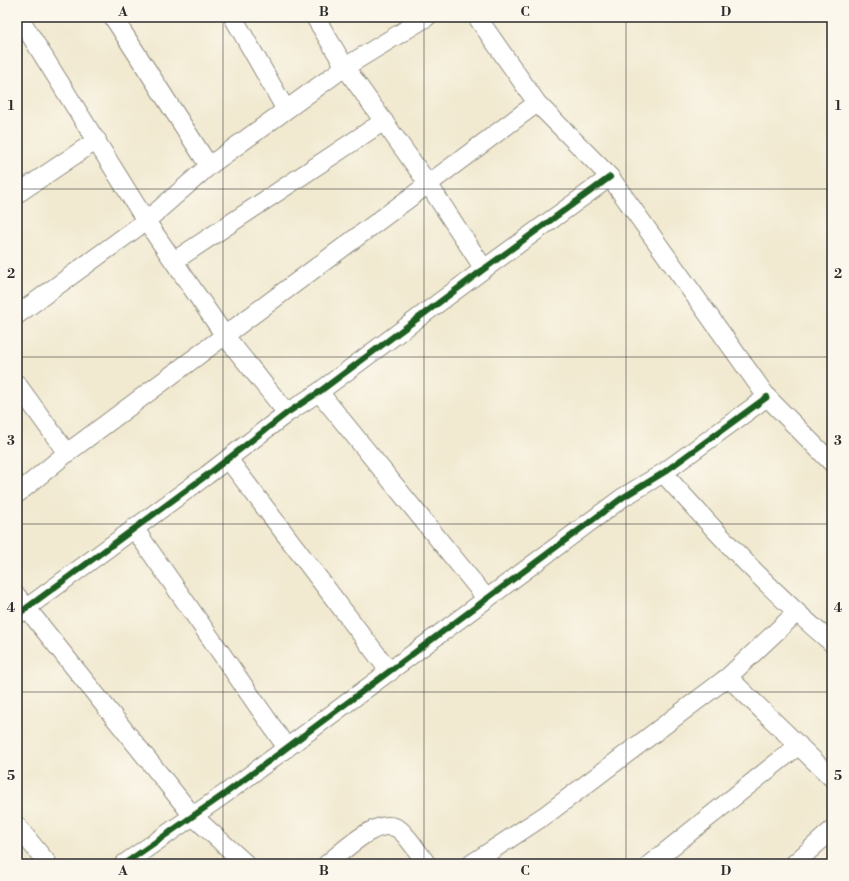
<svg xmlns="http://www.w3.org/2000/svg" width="849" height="881" viewBox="0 0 849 881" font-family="'Libre Bodoni',serif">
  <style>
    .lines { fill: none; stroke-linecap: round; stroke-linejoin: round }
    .minor-casing { stroke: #8e8a7e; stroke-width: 20 }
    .minor { stroke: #fff; stroke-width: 18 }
    .cycleway-casing { stroke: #fbf7ec; stroke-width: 8 }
    .cycleway { stroke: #1b5e20; stroke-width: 6 }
    .grid { fill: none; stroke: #2b2b2b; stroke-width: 1; stroke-opacity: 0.55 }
    .neatline { fill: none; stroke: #2b2b2b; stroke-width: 1.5 }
    .grid-label { font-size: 13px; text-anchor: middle; font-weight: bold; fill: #2b2b2b }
  </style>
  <rect width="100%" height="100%" fill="#fbf7ec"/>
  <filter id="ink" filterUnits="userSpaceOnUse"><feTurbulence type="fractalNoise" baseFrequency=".025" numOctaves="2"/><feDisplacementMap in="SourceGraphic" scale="8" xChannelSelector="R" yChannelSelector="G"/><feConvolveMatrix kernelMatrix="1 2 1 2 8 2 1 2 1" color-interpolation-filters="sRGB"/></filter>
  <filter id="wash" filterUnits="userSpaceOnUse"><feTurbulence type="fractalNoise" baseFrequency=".012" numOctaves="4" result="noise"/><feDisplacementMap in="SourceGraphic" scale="16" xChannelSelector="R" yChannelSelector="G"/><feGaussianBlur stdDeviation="0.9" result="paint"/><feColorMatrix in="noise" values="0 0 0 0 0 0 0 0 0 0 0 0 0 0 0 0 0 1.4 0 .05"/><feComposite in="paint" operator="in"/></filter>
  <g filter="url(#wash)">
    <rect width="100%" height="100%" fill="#f1e9d0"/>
  </g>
  <g filter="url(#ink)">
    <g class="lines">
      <defs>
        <path id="minor" d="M19 17 146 221 225 336 287 413
          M113 17 209 166 345 67 427 17
          M233 17 286 110
          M315 17 345 67 429 185 484 269
          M477 17 537 103 610 177 767 397 832 463
          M17 194 97 140
          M174 261 384 121
          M17 315 146 221 209 166
          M17 384 67 453
          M319 392 487 599
          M228 459 390 672
          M663 473C717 533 770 591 832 643
          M17 494 67 453 537 103
          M134 528 287 748
          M17 596 193 816 246 864
          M17 615 207 475 287 413 319 392 484 269 610 177
          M728 677 832 778
          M17 826 48 864
          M124 864 226 793 622 498 663 473 767 397
          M327 864C344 851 379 814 400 830 410 839 419 854 427 864
          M471 864 547 814 728 677 796 613
          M650 864 799 745
          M794 864 832 830"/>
      </defs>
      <use href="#minor" class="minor-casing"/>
      <use href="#minor" class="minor"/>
      <defs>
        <path id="cycleway" d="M17 615 207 475 287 413 319 392 484 269 610 177
          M124 864 226 793 622 498 663 473 767 397"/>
      </defs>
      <use href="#cycleway" class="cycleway-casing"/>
      <use href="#cycleway" class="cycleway"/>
    </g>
  </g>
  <path class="grid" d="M223 17V864M424 17V864M626 17V864M17 189H832M17 357H832M17 524H832M17 692H832"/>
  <rect width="849" height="881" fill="none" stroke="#fbf7ec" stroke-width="44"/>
  <rect x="22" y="22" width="805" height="837" class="neatline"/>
  <g class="grid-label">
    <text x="123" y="16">A</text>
    <text x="324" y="16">B</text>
    <text x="525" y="16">C</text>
    <text x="726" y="16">D</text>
    <text x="11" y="110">1</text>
    <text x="838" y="110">1</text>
    <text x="11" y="278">2</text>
    <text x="838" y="278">2</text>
    <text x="11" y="445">3</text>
    <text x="838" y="445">3</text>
    <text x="11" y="612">4</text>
    <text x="838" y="612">4</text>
    <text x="11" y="780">5</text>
    <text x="838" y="780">5</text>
    <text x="123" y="875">A</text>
    <text x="324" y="875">B</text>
    <text x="525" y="875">C</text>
    <text x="726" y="875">D</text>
  </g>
</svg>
